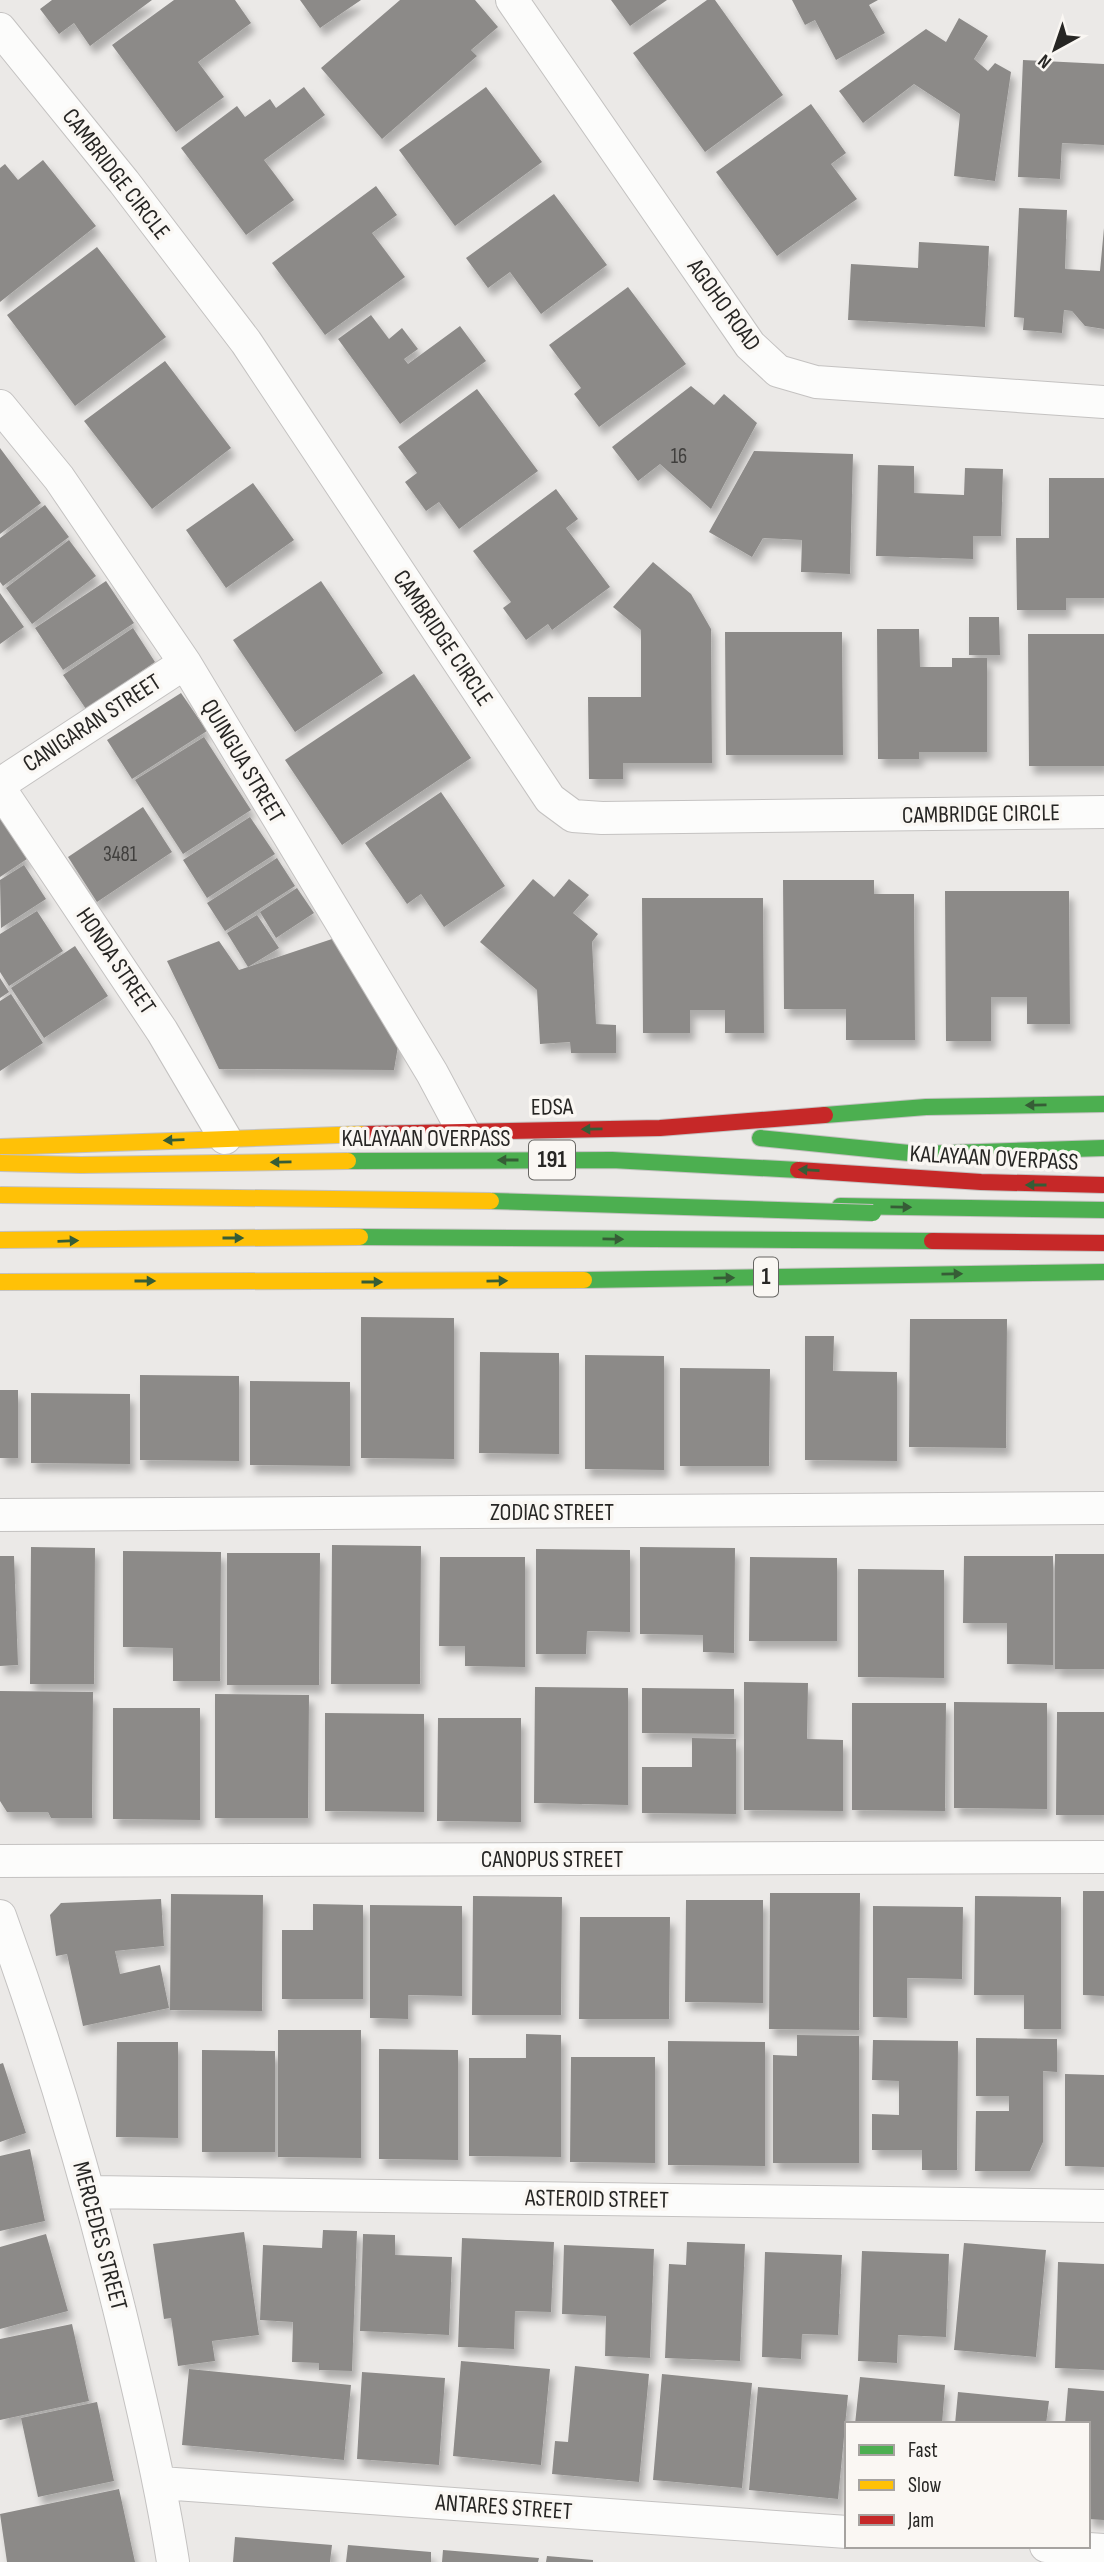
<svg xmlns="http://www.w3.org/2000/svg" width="1104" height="2562" viewBox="0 0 1104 2562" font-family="'Sofia Sans Condensed',sans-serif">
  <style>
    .building { fill: #8c8a88; filter: url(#shadow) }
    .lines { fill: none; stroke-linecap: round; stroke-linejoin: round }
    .street-casing { stroke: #c4c2c1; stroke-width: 34 }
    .fast-casing { stroke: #c4c2c1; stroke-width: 18 }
    .slow-casing { stroke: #c4c2c1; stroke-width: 18 }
    .jam-casing { stroke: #c4c2c1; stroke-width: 18 }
    .street { stroke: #fcfcfb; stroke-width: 32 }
    .fast { stroke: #4caf50; stroke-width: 16 }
    .slow { stroke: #ffc107; stroke-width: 16 }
    .jam { stroke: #c62828; stroke-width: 16 }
    .fast-bridge-casing { stroke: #c4c2c1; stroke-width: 18; stroke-linecap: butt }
    .slow-bridge-casing { stroke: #c4c2c1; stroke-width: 18; stroke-linecap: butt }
    .jam-bridge-casing { stroke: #c4c2c1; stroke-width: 18; stroke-linecap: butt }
    .fast-bridge { stroke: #4caf50; stroke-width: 16 }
    .slow-bridge { stroke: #ffc107; stroke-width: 16 }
    .jam-bridge { stroke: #c62828; stroke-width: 16 }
    .oneway { fill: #365d36 }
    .labels { text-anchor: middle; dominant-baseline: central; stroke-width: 7; stroke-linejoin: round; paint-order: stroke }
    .number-label { font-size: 21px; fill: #403f3d }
    .shield { fill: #faf7f3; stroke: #666562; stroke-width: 2 }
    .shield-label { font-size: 23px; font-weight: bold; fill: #272624 }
    .street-label { font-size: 24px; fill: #272624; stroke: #faf7f3 }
  </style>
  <defs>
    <filter id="shadow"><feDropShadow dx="4.5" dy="8" stdDeviation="3.5" flood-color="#0004"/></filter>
  </defs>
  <rect width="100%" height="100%" fill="#ebe9e7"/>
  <path class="building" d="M52 0H152L90 46 74 23 59 34 40 9Z
    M174 0H235L251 23 198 62 224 97 176 132 112 45Z
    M300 0H361L320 28Z
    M400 0H475L498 27 471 50 477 56 382 139 321 68Z
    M611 0H667L630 26Z
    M707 0H715L783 95 705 152 633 53Z
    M792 0H878L869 5 885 33 836 60 815 20 805 25Z
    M959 18 988 36 974 59 988 71 995 63 1011 72 995 181 954 176 960 114 914 84 863 123 839 91 926 29 946 42Z
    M1023 60 1104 64V145L1062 143 1060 179 1018 177Z
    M304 87 325 115 264 160 294 200 246 235 181 148 237 106 245 117 270 99 276 108Z
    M486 87 542 162 455 226 399 150Z
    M811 104 846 153 831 164 857 199 777 256 716 172Z
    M43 160 96 226 0 302V168L5 164 18 180Z
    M376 186 397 215 372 233 405 277 325 335 272 263Z
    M554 194 607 265 541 314 510 272 488 288 466 258Z
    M1019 208 1067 210 1065 269 1100 271 1104 228V329L1085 326 1072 311 1064 310 1062 333 1023 330 1024 318 1014 317Z
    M919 242 989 246 985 327 848 320 851 264 918 268Z
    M97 247 166 337 75 406 7 315Z
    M628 287 686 364 599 427 574 394 581 388 549 345Z
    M371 315 389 339 402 328 418 349 404 359 408 364 460 326 486 361 400 424 338 339Z
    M165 361 231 448 152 509 84 421Z
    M691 386 714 405 724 394 757 423 711 509 660 464 638 481 612 447Z
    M477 389 538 471 459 529 439 502 426 511 405 482 417 473 398 447Z
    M0 448 41 503 0 534Z
    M754 451 853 454 850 574 801 572 802 540 763 538 752 557 709 532Z
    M878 465 914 466V493L964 495 965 468 1003 469 1001 536H973V559L876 556Z
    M1049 478H1104V598H1066V610H1017L1016 538H1049Z
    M253 483 294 540 226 588 186 530Z
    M556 489 578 519 566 528 610 587 552 630 548 624 526 640 503 608 511 602 473 551Z
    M45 505 69 537 3 586 0 582V538Z
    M69 540 96 576 32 624 6 588Z
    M653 562 691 594 711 629 712 763H623V779H589L588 697H641V630L613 607Z
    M106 581 134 623 63 670 35 628Z
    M321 581 383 673 295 732 233 640Z
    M0 593 24 627 0 644Z
    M969 617H999L1000 655H969Z
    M133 628 155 662 86 709 63 675Z
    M877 629H919L920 667H952V658H987V752H919V759H878Z
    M725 632H842L843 755H726Z
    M1028 634H1104V766H1029Z
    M414 674 471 758 342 845 285 760Z
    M181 693 207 731 132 779 107 740Z
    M204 737 251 810 183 854 135 780Z
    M441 792 505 886 444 927 421 894 407 904 365 843Z
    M143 807 172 852 97 902 68 857Z
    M250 817 275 854 207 898 183 860Z
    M0 818 27 859 0 877Z
    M277 858 295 886 225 931 207 903Z
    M24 865 46 899 1 928 0 880Z
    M533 879 554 897 569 879 589 895 573 913 598 934 592 942 596 1024 616 1025V1053H571L570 1042 540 1044 537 990 480 942Z
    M783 880H874V894H914L915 1040H846V1009H784Z
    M297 888 314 913 276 938 260 912Z
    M945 891H1069L1070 1024H1027V997H991V1041H946Z
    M642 898H763L764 1033H725V1010H690V1033H643Z
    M37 911 63 951 9 986 0 972V934Z
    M257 915 279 948 248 967 227 933Z
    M335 938 398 1046 394 1070 219 1069 167 961 219 941 239 970Z
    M75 946 108 996 44 1038 11 988Z
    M0 978 9 992 0 998Z
    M11 994 43 1043 0 1071V1001Z
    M361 1317 454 1318V1459L361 1458Z
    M910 1319H1007L1006 1448 909 1447Z
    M805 1336H834L833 1371 897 1372V1461L805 1460Z
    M480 1352 559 1353V1454L479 1453Z
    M585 1355 664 1356V1470L585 1469Z
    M680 1368 770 1369 769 1466H680Z
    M140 1375 239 1376V1461L140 1460Z
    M250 1381 350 1382V1466L250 1465Z
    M0 1390H18V1458H0Z
    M31 1393 130 1394V1464L31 1463Z
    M332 1545 421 1546 420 1684H331Z
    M31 1547 95 1548 94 1684H30Z
    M640 1547 735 1548 734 1653 703 1652V1635L640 1634Z
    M536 1549 630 1550V1632L587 1631 586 1654H536Z
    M123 1551 221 1552 220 1681H173V1648L123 1647Z
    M227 1553H320L319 1685H227Z
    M1055 1554H1104V1669H1055Z
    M0 1556H14L18 1665 0 1666Z
    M964 1556H1053V1665L1007 1664V1623H963Z
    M440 1557H525V1667L465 1666V1646H439Z
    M750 1557 837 1558V1641H749Z
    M858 1569 944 1570V1678L858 1677Z
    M744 1682 808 1683 807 1739 843 1740V1811L744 1810Z
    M535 1687 628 1688V1805L534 1803Z
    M642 1688 734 1689V1734L642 1733Z
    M0 1691 93 1692 92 1818H51L48 1812H7L0 1801Z
    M215 1694 309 1695 308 1818H215Z
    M954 1702 1047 1703V1809L954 1808Z
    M852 1703H946L945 1811 852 1810Z
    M113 1708H200V1820L113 1819Z
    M1057 1712H1104V1815H1056Z
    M325 1713 424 1714V1812L325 1811Z
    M438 1718H521V1822L437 1821Z
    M692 1738 736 1739V1814L642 1813V1767H692Z
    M1083 1891H1104V1996L1083 1995Z
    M770 1893H860L859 2030 769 2029Z
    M171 1894 263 1895 262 2011 170 2010Z
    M473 1896 562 1897 561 2015H472Z
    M975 1896 1061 1897V2029H1024V1995H974Z
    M161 1899 164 1946 115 1951 120 1974 160 1965 169 2008 83 2026 67 1954 56 1956 50 1915 61 1903Z
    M686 1900H763V2003L685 2002Z
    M313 1904 363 1905V1999H282V1930H313Z
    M370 1905 462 1906V1996L408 1995V2019L370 2018Z
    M873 1906 963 1907 962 1979 907 1978V2018L873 2017Z
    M580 1917H670L669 2019H579Z
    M278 2030H361V2158L278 2157Z
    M526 2034 561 2035V2157L469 2156V2058H526Z
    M797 2035 859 2036V2163H773V2055L797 2056Z
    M976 2038 1057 2039V2072L1043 2071V2142L1030 2171H975L976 2111H1009V2096H976Z
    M873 2040 958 2041 957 2170H922V2150H872V2114L899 2115V2081L872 2080Z
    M668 2041 765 2042V2166L668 2165Z
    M117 2042H178V2138L116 2137Z
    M379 2049 458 2050V2160L379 2159Z
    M202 2050 275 2051V2152H202Z
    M571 2057H655V2163L570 2162Z
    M3 2063 26 2133 0 2142V2064Z
    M1065 2074 1104 2075V2167L1065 2166Z
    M30 2149 45 2221 0 2231V2156Z
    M323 2230 357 2231 352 2371 319 2370V2363L292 2362 293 2322 260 2320 263 2245 322 2248Z
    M244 2232 259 2335 212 2341 215 2361 178 2366 171 2318 164 2319 153 2244Z
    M46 2234 68 2311 0 2329V2247Z
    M363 2234 395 2235V2255L452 2257 449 2335 360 2331Z
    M462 2238 554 2242 551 2312 515 2311 514 2349 458 2347Z
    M687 2242 745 2244 740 2361 665 2358 669 2264 686 2265Z
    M964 2243 1046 2250 1036 2357 954 2350Z
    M564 2245 654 2249 650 2358 605 2356 606 2316 562 2314Z
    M862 2251 949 2254 946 2337 898 2335 897 2363 858 2361Z
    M765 2252 842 2255 838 2335 802 2334 801 2359 762 2357Z
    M1058 2262 1104 2264V2370L1055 2368Z
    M72 2324 89 2401 0 2420V2339Z
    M461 2361 550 2369 541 2465 453 2456Z
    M575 2366 649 2374 639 2482 552 2474 555 2441 568 2442Z
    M189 2369 351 2385 344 2460 182 2445Z
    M362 2372 445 2378 439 2465 357 2459Z
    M662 2374 752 2383 742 2488 653 2480Z
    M860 2377 945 2385 942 2424H855Z
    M758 2387 848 2395 838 2499 749 2490Z
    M1068 2388 1104 2391V2520L1088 2519V2424H1065Z
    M958 2392 1049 2401 1046 2424H955Z
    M97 2402 114 2481 38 2497 21 2418Z
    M119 2489 135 2562H7L0 2514Z
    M235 2537 332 2545 330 2562H233Z
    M348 2545 431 2552V2562H346Z
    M443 2550 539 2558 538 2562H442Z
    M547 2556 593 2560V2562H546Z"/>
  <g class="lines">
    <defs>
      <path id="street" d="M512 0 750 345 778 371 816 382 1104 402
        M0 29 124 182 246 342 550 799 573 816 602 818 1104 812
        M0 406 59 478 185 663 432 1073 463 1131
        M0 784 185 663
        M0 789 162 1031 225 1138
        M0 1515 1104 1508
        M0 1861 1104 1857
        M0 1916C50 2053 91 2192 125 2333 143 2409 161 2485 173 2562
        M91 2192 1104 2206
        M161 2483 847 2532
        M1046 2546 1104 2550"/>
      <path id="fast" d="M825 1115 926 1107 1104 1104
        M760 1138 919 1154 1104 1148
        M840 1206 1104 1210
        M360 1237 932 1241
        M584 1280 1104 1272"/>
      <path id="slow" d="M0 1147 366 1134
        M0 1240 360 1237
        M0 1282 584 1280"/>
      <path id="jam" d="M366 1134 660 1128 825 1115
        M932 1241 1104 1243"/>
    </defs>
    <use href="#street" class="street-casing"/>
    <use href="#fast" class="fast-casing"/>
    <use href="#slow" class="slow-casing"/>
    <use href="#jam" class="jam-casing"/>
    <use href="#street" class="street"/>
    <use href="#fast" class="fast"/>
    <use href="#slow" class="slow"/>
    <use href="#jam" class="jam"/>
    <defs>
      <path id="fast-bridge" d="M348 1161 612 1160 798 1170
        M491 1201 873 1213"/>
      <path id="slow-bridge" d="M0 1163 81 1165 348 1161
        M0 1195 491 1201"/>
      <path id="jam-bridge" d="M798 1170 981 1182 1104 1185"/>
    </defs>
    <use href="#fast-bridge" class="fast-bridge-casing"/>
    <use href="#slow-bridge" class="slow-bridge-casing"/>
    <use href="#jam-bridge" class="jam-bridge-casing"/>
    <use href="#fast-bridge" class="fast-bridge"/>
    <use href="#slow-bridge" class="slow-bridge"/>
    <use href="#jam-bridge" class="jam-bridge"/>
  </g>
  <defs><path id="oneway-solid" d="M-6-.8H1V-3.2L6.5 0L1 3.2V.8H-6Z" transform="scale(1.75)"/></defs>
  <g class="oneway">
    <use href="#oneway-solid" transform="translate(1036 1105) rotate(179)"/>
    <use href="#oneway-solid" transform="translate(592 1129) rotate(179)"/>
    <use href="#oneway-solid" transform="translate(174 1140) rotate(178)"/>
    <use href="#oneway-solid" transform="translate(508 1160) rotate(180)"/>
    <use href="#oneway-solid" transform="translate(281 1162) rotate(179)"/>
    <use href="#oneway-solid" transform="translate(809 1170) rotate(-177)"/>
    <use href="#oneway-solid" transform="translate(1036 1185) rotate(180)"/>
    <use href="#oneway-solid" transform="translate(901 1207) rotate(1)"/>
    <use href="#oneway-solid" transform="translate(233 1238)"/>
    <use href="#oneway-solid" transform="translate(613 1239) rotate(1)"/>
    <use href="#oneway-solid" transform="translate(68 1241) rotate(-2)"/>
    <use href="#oneway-solid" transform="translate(952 1274) rotate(-1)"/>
    <use href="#oneway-solid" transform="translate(724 1278) rotate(-1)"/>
    <use href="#oneway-solid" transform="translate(145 1281)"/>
    <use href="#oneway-solid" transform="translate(497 1281) rotate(-1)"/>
    <use href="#oneway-solid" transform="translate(372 1282)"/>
  </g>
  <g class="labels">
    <g class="number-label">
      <text x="679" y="456">16</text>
      <text x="120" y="854">3481</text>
    </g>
    <g class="shield">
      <rect x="529" y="1140.5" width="46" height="39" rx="5"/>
      <rect x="754" y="1257.5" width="24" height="39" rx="5"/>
    </g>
    <g class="shield-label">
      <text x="552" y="1160">191</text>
      <text x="766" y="1277">1</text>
    </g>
    <g class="street-label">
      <text transform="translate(116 174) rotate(52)">CAMBRIDGE CIRCLE</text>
      <text transform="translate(724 305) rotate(54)">AGOHO ROAD</text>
      <text transform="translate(443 638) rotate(56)">CAMBRIDGE CIRCLE</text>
      <text transform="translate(92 723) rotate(-33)">CANIGARAN STREET</text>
      <text transform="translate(243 761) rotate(59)">QUINGUA STREET</text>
      <text transform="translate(981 814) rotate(-1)">CAMBRIDGE CIRCLE</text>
      <text transform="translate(116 961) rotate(56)">HONDA STREET</text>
      <text transform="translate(552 1107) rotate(-1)">EDSA</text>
      <text x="426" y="1138">KALAYAAN OVERPASS</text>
      <text transform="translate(994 1158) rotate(3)">KALAYAAN OVERPASS</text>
      <text x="552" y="1512">ZODIAC STREET</text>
      <text x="552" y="1859">CANOPUS STREET</text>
      <text transform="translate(597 2199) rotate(1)">ASTEROID STREET</text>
      <text transform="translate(100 2236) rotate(75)">MERCEDES STREET</text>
      <text transform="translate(504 2507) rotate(4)">ANTARES STREET</text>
    </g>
  </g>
  <rect x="845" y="2422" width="245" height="126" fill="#faf7f3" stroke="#a6a3a0" stroke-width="2"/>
  <rect x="859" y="2445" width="35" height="10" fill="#4caf50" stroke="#a6a3a0" stroke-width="2"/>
  <text x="908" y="2457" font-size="21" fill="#272624">Fast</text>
  <rect x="859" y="2480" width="35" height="10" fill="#ffc107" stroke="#a6a3a0" stroke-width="2"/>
  <text x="908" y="2492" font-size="21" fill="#272624">Slow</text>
  <rect x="859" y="2515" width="35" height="10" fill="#c62828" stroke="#a6a3a0" stroke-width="2"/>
  <text x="908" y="2527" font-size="21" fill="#272624">Jam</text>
  <g transform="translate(1055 49) rotate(220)" stroke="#faf7f3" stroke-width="5" paint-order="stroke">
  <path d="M0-5L12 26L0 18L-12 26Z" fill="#272624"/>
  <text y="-10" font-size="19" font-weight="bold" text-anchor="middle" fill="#272624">N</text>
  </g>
</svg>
